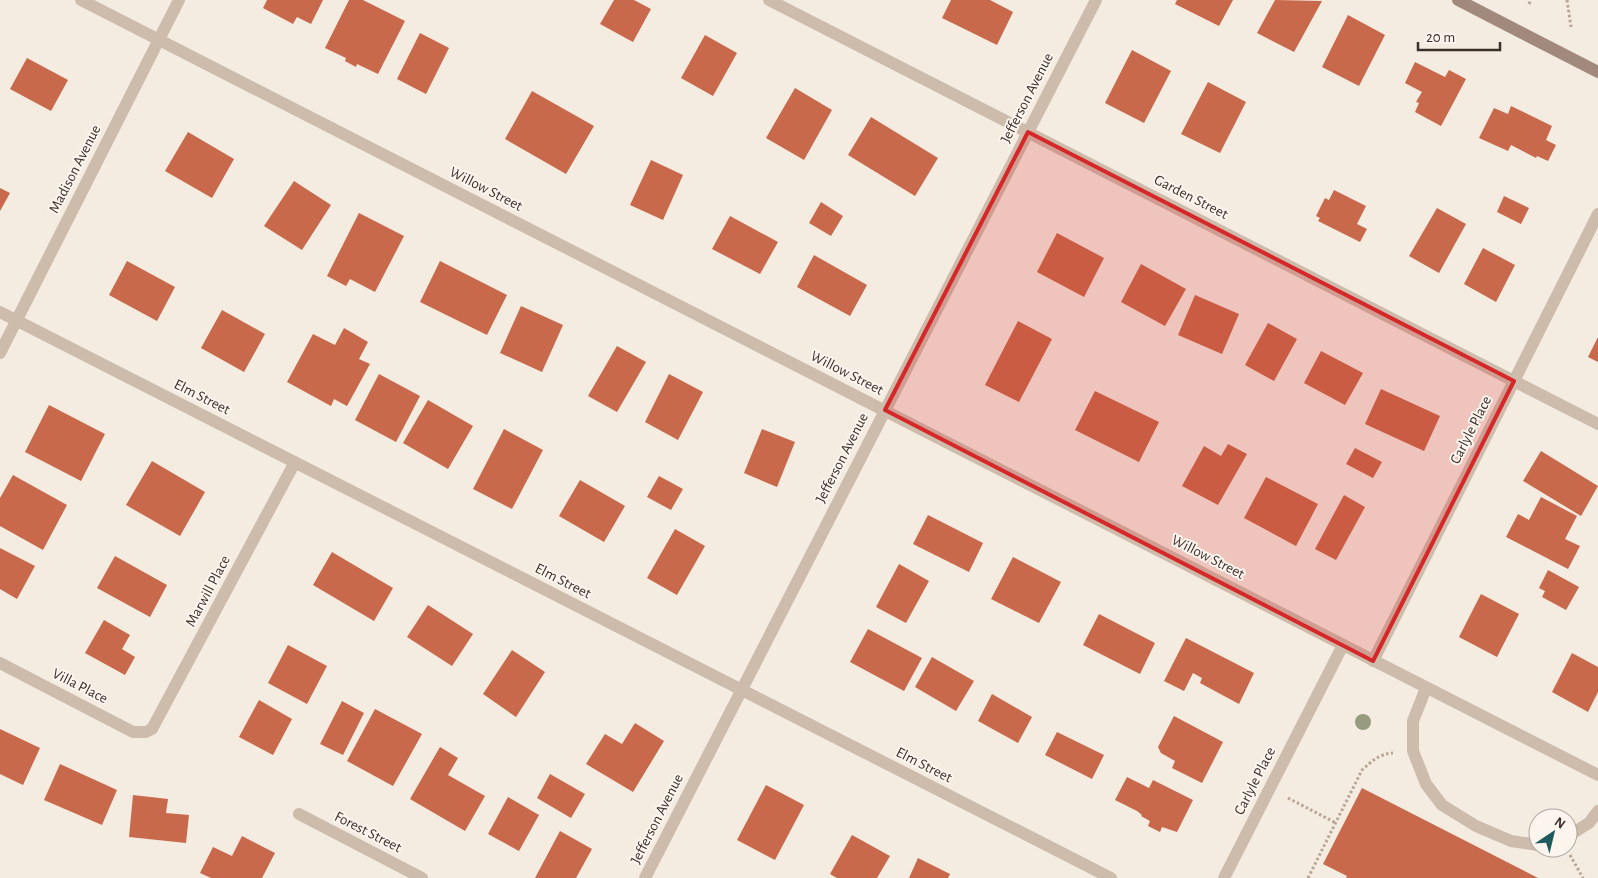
<svg xmlns="http://www.w3.org/2000/svg" width="1598" height="878" viewBox="0 0 1598 878" font-family="'Alegreya Sans',sans-serif">
  <style>
    .building { fill: #c8694b }
    .lines { fill: none; stroke-linecap: round; stroke-linejoin: round }
    .path { stroke: #b9a596; stroke-width: 3; stroke-dasharray: 2.5 2.5; stroke-linecap: butt }
    .lane { stroke: #cdbbac; stroke-width: 12 }
    .street { stroke: #cdbbac; stroke-width: 12 }
    .secondary { stroke: #a18a7d; stroke-width: 12 }
    .tree { fill: #969b7f }
    .marked { fill: #d62828; fill-opacity: 0.2; stroke: #d62828; stroke-width: 4; stroke-linejoin: round }
    .labels { text-anchor: middle; dominant-baseline: central; stroke-width: 4; stroke-linejoin: round; paint-order: stroke }
    .street-label { font-size: 15px; fill: #3b302b; stroke: #fbf5ee }
  </style>
  <rect width="100%" height="100%" fill="#f4ebe1"/>
  <path class="building" d="M267 0H323L311 24 297 17 293 24 263 8Z
    M349 0H363L405 21 378 74 357 64 356 67 345 61 346 58 325 48Z
    M614 0H634L651 9 633 42 600 24Z
    M951 0H990L1013 12 997 45 942 18Z
    M1177 0H1233L1219 26 1175 4Z
    M1275 0 1322 1 1294 52 1257 33Z
    M1348 15 1385 35 1359 86 1322 67Z
    M420 33 449 48 426 94 397 79Z
    M705 35 737 53 713 96 681 78Z
    M1132 50 1171 71 1144 123 1105 103Z
    M27 58 68 80 51 111 10 89Z
    M1415 62 1445 77 1449 70 1466 79 1441 126 1415 112 1419 103 1416 102 1422 92 1405 83Z
    M1208 82 1246 102 1220 153 1181 134Z
    M795 88 832 110 804 160 766 138Z
    M532 91 594 126 566 174 505 139Z
    M1511 106 1552 126 1546 140 1556 145 1548 161 1537 156 1536 158 1511 145 1508 151 1479 138 1494 108 1508 114Z
    M871 117 938 158 915 196 848 155Z
    M188 132 234 159 212 198 165 171Z
    M651 160 683 175 663 220 630 205Z
    M294 181 331 205 302 250 264 226Z
    M0 188 10 193 0 211Z
    M1334 190 1366 206 1357 224 1367 229 1360 242 1318 221 1320 218 1316 216 1325 198 1329 200Z
    M1504 196 1529 208 1521 224 1497 212Z
    M821 202 843 216 831 236 809 223Z
    M1437 208 1466 224 1439 273 1409 256Z
    M359 213 404 236 375 292 350 279 346 286 327 276Z
    M730 216 778 242 760 274 712 249Z
    M1057 233 1104 258 1084 297 1037 272Z
    M1483 248 1515 265 1496 302 1464 284Z
    M814 255 867 285 850 316 797 287Z
    M127 261 175 287 157 321 109 295Z
    M440 261 507 295 487 335 420 302Z
    M1141 264 1186 289 1165 326 1121 302Z
    M1195 295 1239 314 1222 354 1178 335Z
    M521 306 563 325 542 372 500 353Z
    M222 310 265 334 244 372 201 348Z
    M1018 321 1052 339 1019 402 985 385Z
    M1268 323 1297 339 1274 381 1245 365Z
    M344 328 368 342 359 359 370 364 347 406 334 399 331 406 287 382 313 334 335 345Z
    M1598 337V362L1588 357Z
    M617 346 646 362 617 412 588 396Z
    M1321 351 1363 373 1345 405 1304 383Z
    M379 374 420 396 396 442 355 420Z
    M669 374 703 392 678 440 645 422Z
    M1381 389 1440 416 1424 451 1365 424Z
    M1095 391 1159 422 1139 462 1075 430Z
    M428 400 473 426 448 469 403 443Z
    M49 405 105 434 81 481 25 452Z
    M504 429 543 450 512 509 473 489Z
    M762 429 795 442 777 487 744 473Z
    M1228 444 1247 454 1218 505 1182 486 1204 446 1221 456Z
    M1355 448 1382 462 1373 478 1346 464Z
    M1541 451 1598 486 1581 516 1523 481Z
    M152 461 205 492 180 536 126 505Z
    M13 475 67 505 43 550 0 526V498Z
    M659 476 683 489 671 510 647 497Z
    M1266 477 1318 504 1296 546 1244 518Z
    M580 480 625 506 604 542 559 516Z
    M1344 495 1365 507 1336 560 1315 549Z
    M1541 497 1577 516 1565 539 1580 546 1568 569 1506 537 1518 514 1529 520Z
    M928 515 983 543 969 572 913 544Z
    M675 529 705 546 677 595 647 578Z
    M0 548 35 566 17 599 0 589Z
    M332 552 393 588 374 621 313 585Z
    M115 556 167 585 150 617 97 588Z
    M1013 557 1061 582 1039 623 991 599Z
    M899 564 929 581 906 623 876 607Z
    M1548 570 1579 587 1566 610 1542 597 1545 591 1539 588Z
    M1481 594 1519 614 1497 657 1459 637Z
    M428 605 473 634 452 666 407 637Z
    M1099 614 1155 643 1140 674 1083 645Z
    M104 620 130 635 122 649 135 657 125 675 85 653Z
    M868 629 922 658 904 691 850 662Z
    M1186 638 1254 673 1239 704 1200 683 1202 678 1193 673 1184 691 1164 681Z
    M288 645 327 666 307 704 268 683Z
    M512 650 545 672 516 717 483 694Z
    M1572 653 1598 667V692L1588 712 1552 692Z
    M932 657 974 681 956 711 915 687Z
    M992 694 1032 717 1018 743 978 721Z
    M259 700 292 719 273 755 239 737Z
    M342 701 364 713 343 755 320 744Z
    M375 709 422 734 393 786 347 761Z
    M1174 716 1223 742 1202 783 1172 768 1175 761 1161 753 1158 747Z
    M635 723 664 741 633 792 586 764 605 734 622 744Z
    M0 729 40 748 23 785 0 774Z
    M1057 732 1104 755 1092 779 1045 755Z
    M440 747 458 758 448 775 485 796 465 831 410 799Z
    M60 764 117 790 102 825 44 800Z
    M550 774 585 794 571 818 537 798Z
    M1127 777 1149 788 1153 780 1193 800 1177 832 1162 827 1160 832 1148 826 1150 821 1141 816 1142 815 1137 811 1115 800Z
    M766 785 804 805 775 860 737 840Z
    M1362 788 1538 878H1346L1347 876 1323 864Z
    M133 795 168 799 166 813 189 815 186 843 129 837Z
    M508 797 539 815 519 851 488 834Z
    M560 831 592 849 576 878H535Z
    M852 835 890 856 877 878H837L830 874Z
    M242 836 275 853 262 878H211L200 873 213 847 232 856Z
    M918 858 950 874 948 878H909Z"/>
  <g class="lines">
    <path class="path" d="M1567 0 1571 27
      M1529 4 1531 0
      M1288 798 1336 823
      M1570 855 1583 878
      M1308 878 1362 770C1372 761 1379 754 1393 753"/>
    <path class="lane" d="M1426 688 1413 721V751L1426 784 1442 805 1476 826 1511 841 1538 845
      M1568 836 1589 823 1598 811"/>
    <path class="street" d="M81 0 1598 775
      M769 0 1598 424
      M0 312 1111 878
      M0 353 179 0
      M1373 661 1598 214
      M0 663 133 732H146L152 729 295 462
      M299 814 422 878
      M645 878 1096 0
      M1224 878 1343 645"/>
    <path class="secondary" d="M1458 0 1598 72"/>
  </g>
  <circle class="tree" cx="1363" cy="722" r="8"/>
  <path class="marked" d="M1028 132 1514 381 1373 661 885 410Z"/>
  <g class="labels">
    <g class="street-label">
      <text transform="translate(1027 98) rotate(-63)">Jefferson Avenue</text>
      <text transform="translate(75 169) rotate(-63)">Madison Avenue</text>
      <text transform="translate(486 189) rotate(27)">Willow Street</text>
      <text transform="translate(1191 197) rotate(27)">Garden Street</text>
      <text transform="translate(847 373) rotate(27)">Willow Street</text>
      <text transform="translate(202 397) rotate(27)">Elm Street</text>
      <text transform="translate(1471 430) rotate(-63)">Carlyle Place</text>
      <text transform="translate(842 458) rotate(-63)">Jefferson Avenue</text>
      <text transform="translate(1208 557) rotate(27)">Willow Street</text>
      <text transform="translate(563 581) rotate(27)">Elm Street</text>
      <text transform="translate(208 591) rotate(-62)">Marwill Place</text>
      <text transform="translate(80 686) rotate(27)">Villa Place</text>
      <text transform="translate(924 765) rotate(27)">Elm Street</text>
      <text transform="translate(1255 781) rotate(-63)">Carlyle Place</text>
      <text transform="translate(657 819) rotate(-63)">Jefferson Avenue</text>
      <text transform="translate(368 832) rotate(27)">Forest Street</text>
    </g>
  </g>
  <g transform="translate(1553 833) rotate(35)"><circle r="24" fill="#fbf5ee" stroke="#aea6a0"/>
  <path d="M0-4L9 19L0 12L-9 19Z" fill="#1f5a5e"/>
  <text y="-8" font-size="14" font-weight="bold" text-anchor="middle" fill="#3b302b">N</text>
  </g>
  <path d="M1418 42v8h82v-8" fill="none" stroke="#3b302b" stroke-width="2.5"/>
  <text x="1426" y="42" font-size="15" fill="#3b302b" stroke="#fbf5ee" stroke-width="4" paint-order="stroke">20 m</text>
</svg>
